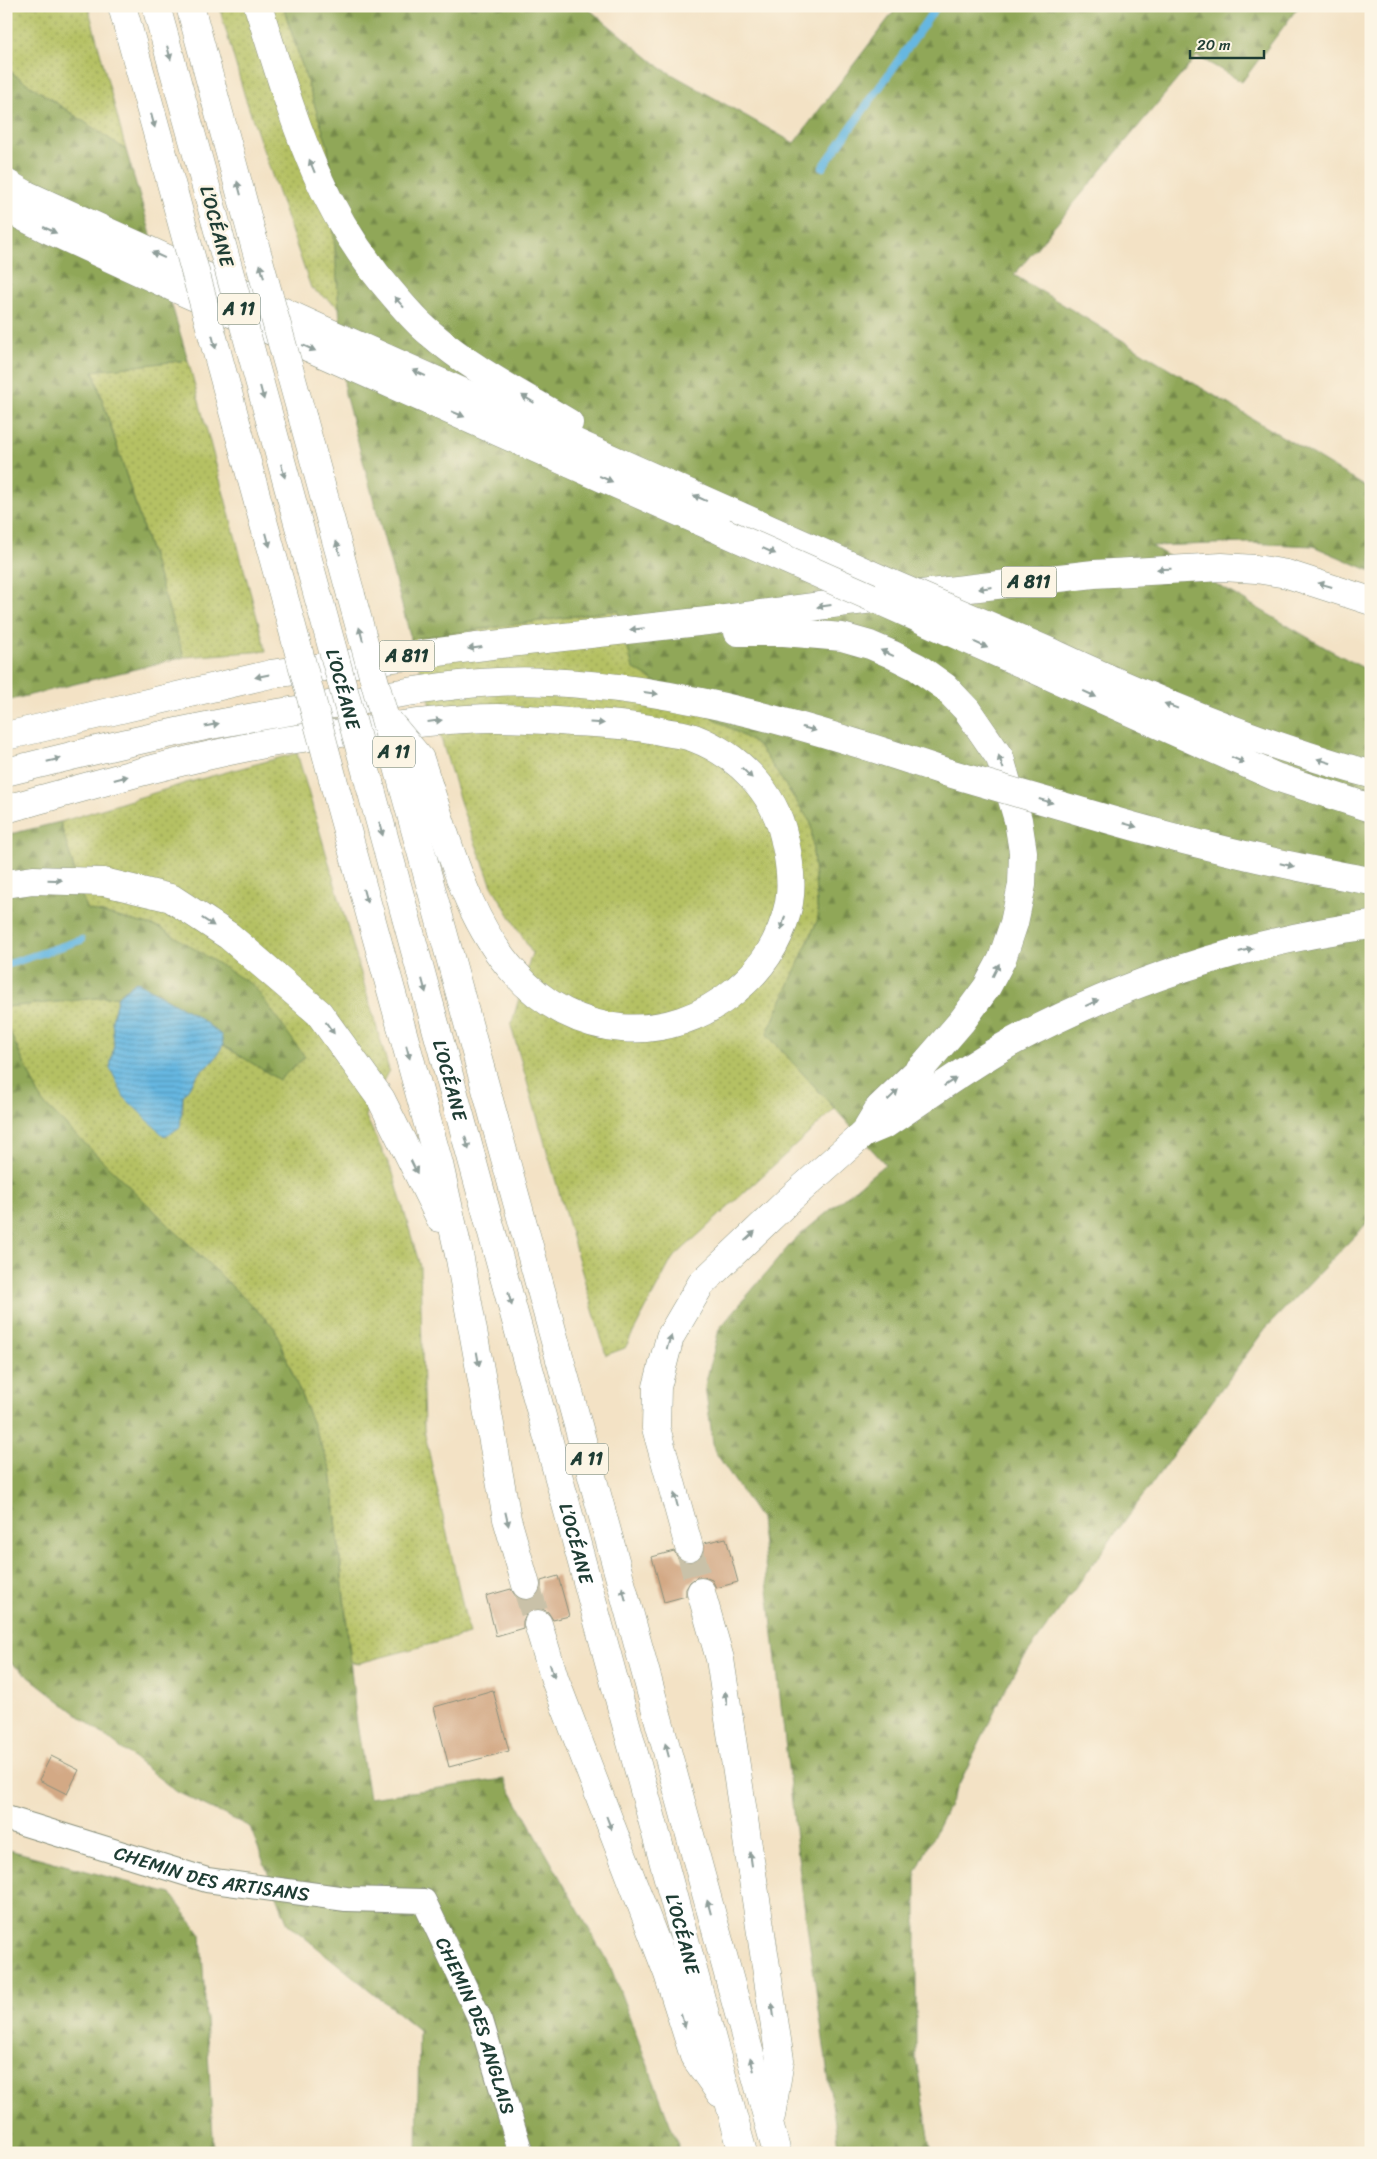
<svg xmlns="http://www.w3.org/2000/svg" width="1377" height="2159" viewBox="0 0 1377 2159" font-family="Sriracha,sans-serif">
  <style>
    .grass { fill: url(#grass-dots); stroke: #6a7f4c }
    .forest { fill: url(#forest-firs); stroke: #587246 }
    .water { fill: url(#water-rules); stroke: #427a8a }
    .lines { fill: none; stroke-linecap: round; stroke-linejoin: round }
    .stream { stroke: #66b7e1; stroke-width: 8 }
    .building { fill: #d3a985 }
    .motorway-tunnel { stroke: #c9c1a8; stroke-width: 28; stroke-dasharray: 28 14; stroke-linecap: butt }
    .minor-casing { stroke: #89907c; stroke-width: 26 }
    .motorway-casing { stroke: #89907c; stroke-width: 29 }
    .minor { stroke: #fff; stroke-width: 24 }
    .motorway { stroke: #fff; stroke-width: 28 }
    .motorway-bridge-casing { stroke: #89907c; stroke-width: 29; stroke-linecap: butt }
    .motorway-bridge { stroke: #fff; stroke-width: 28 }
    .oneway { fill: #8f9e9a }
    .labels { text-anchor: middle; dominant-baseline: central; stroke-width: 5; stroke-linejoin: round; paint-order: stroke }
    .shield { fill: #fcf5e5; stroke: #617469; stroke-width: 1 }
    .shield-label { font-size: 18px; font-weight: bold; fill: #1f3d34 }
    .street-label { font-size: 19px; fill: #1f3d34; stroke: #fcf5e5 }
  </style>
  <defs>
    <pattern id="grass-dots" width="8" height="8" patternUnits="userSpaceOnUse" patternTransform="scale(1.25)"><rect width="8" height="8" fill="#b5c163"/><path d="M2 2h.1M6 6h.1" fill="none" stroke="#939e52" stroke-width="1.8" stroke-linecap="round"/></pattern>
    <pattern id="forest-firs" width="22" height="20" patternUnits="userSpaceOnUse" patternTransform="scale(1.25)"><rect width="22" height="20" fill="#90a759"/><path d="M5 1l3.5 6h-7zM16 11l3.5 6h-7z" fill="#75894a"/></pattern>
    <pattern id="water-rules" width="6" height="5" patternUnits="userSpaceOnUse" patternTransform="scale(1.25)"><rect width="6" height="5" fill="#66b7e1"/><path d="M0 2.5h6" fill="none" stroke="#5396b7"/></pattern>
  </defs>
  <rect width="100%" height="100%" fill="#fcf5e5"/>
  <filter id="ink" filterUnits="userSpaceOnUse"><feTurbulence type="fractalNoise" baseFrequency=".02" numOctaves="2"/><feDisplacementMap in="SourceGraphic" scale="10" xChannelSelector="R" yChannelSelector="G"/><feConvolveMatrix kernelMatrix="1 2 1 2 8 2 1 2 1" color-interpolation-filters="sRGB"/></filter>
  <filter id="wash" filterUnits="userSpaceOnUse"><feTurbulence type="fractalNoise" baseFrequency=".0096" numOctaves="4" result="noise"/><feDisplacementMap in="SourceGraphic" scale="20" xChannelSelector="R" yChannelSelector="G"/><feGaussianBlur stdDeviation="1.12" result="paint"/><feColorMatrix in="noise" values="0 0 0 0 0 0 0 0 0 0 0 0 0 0 0 0 0 1.4 0 .05"/><feComposite in="paint" operator="in"/></filter>
  <g filter="url(#wash)">
    <rect width="100%" height="100%" fill="#f3e2c5"/>
    <path class="grass" d="M6 6H88L126 150 6 69Z
      M219 6H283L328 147 339 307 311 288 245 97Z
      M188 360 266 651 184 657 93 370Z
      M619 610 633 668 759 746 811 823 818 919 767 1034 835 1109 672 1259 625 1348 606 1355 511 1026 532 953 492 886 463 811 411 639Z
      M297 753 389 1070 365 1115 393 1173 420 1266 424 1430 469 1634 359 1663 351 1662 331 1470 274 1327 42 1102 6 1024V1007L118 996 112 1020 114 1044 110 1068 183 1113V1096L199 1073 214 1060 223 1045 279 1080 305 1057 161 928 86 909 60 822 186 783Z"/>
    <path class="forest" d="M283 6H585L661 68 794 143 898 6H1299L1242 82 1197 56 1014 275 1371 490V571L1313 546 1247 543 1151 546 1326 648 1371 672V1219L1265 1329 1014 1672 916 1872V2060L932 2153H839L801 1883 760 1519 714 1450 705 1386 719 1329 794 1240 885 1164 767 1034 818 919 811 823 759 746 633 668 618 610 411 639 345 394 328 147Z
      M6 69 126 150 188 360 93 371 184 657 6 701Z
      M60 822 86 909 161 928 254 986 305 1057 279 1080 223 1045 221 1035 198 1017 136 981 118 996 6 1007V835Z
      M6 1024 42 1102 274 1327 331 1470 356 1718 369 1798 504 1779 611 1968 681 2153H417L419 2030 288 1924 250 1827 177 1792 6 1659Z
      M6 1849 171 1894 201 1935 214 2153H6Z"/>
    <path class="water" d="M136 981 198 1017 221 1035 223 1045 214 1060 199 1073 183 1096 180 1127 165 1137 124 1097 110 1068 114 1044 112 1020 118 996Z"/>
    <g class="lines">
      <path class="stream" d="M823 167 937 6
        M6 965 81 940"/>
    </g>
    <g id="blocks">
      <path class="building" d="M726 1538 738 1582 716 1588 712 1580 704 1577H697L690 1582 686 1589V1596L664 1602 652 1557 674 1551 678 1558 685 1562H693L700 1558 704 1551V1543Z
        M558 1576 569 1616 553 1620 548 1612 542 1609H534L526 1614 523 1621V1628L496 1636 486 1596 511 1589 516 1597 523 1600H530L538 1595 541 1588V1581Z
        M493 1690 509 1751 449 1767 434 1707Z
        M51 1756 79 1770 67 1794 39 1780Z"/>
    </g>
  </g>
  <g filter="url(#ink)">
    <use href="#blocks" fill-opacity="0" stroke="#89907c" stroke-width="1"/>
    <g class="lines">
      <path class="motorway-tunnel" d="M689 1547 701 1592
        M526 1585 538 1624"/>
      <defs>
        <g id="minor">
          <path id="s1" d="M6 1818 207 1880 346 1899 424 1901 481 2021 521 2153"/>
        </g>
        <g id="motorway">
          <path d="M122 6 174 194"/>
          <path d="M156 6 208 194"/>
          <path d="M190 6 252 235"/>
          <path d="M258 6C292 112 315 205 391 292 403 306 415 321 430 333 471 369 522 395 569 423"/>
          <path d="M6 183 27 195 330 333 890 583"/>
          <path d="M6 208 45 228 177 289 724 532"/>
          <path d="M303 419 351 595"/>
          <path d="M271 424 321 607"/>
          <path d="M237 426 287 608"/>
          <path d="M1053 653C1132 690 1211 724 1294 751 1319 759 1345 768 1371 774"/>
          <path d="M1045 674 1276 777 1371 808"/>
          <path d="M6 736 271 674 492 645 716 620 841 603 1094 574 1222 567 1256 569 1287 574 1371 601"/>
          <path d="M6 772C83 753 160 734 238 720 274 713 311 708 347 702 414 691 481 678 549 682 685 688 821 730 949 773"/>
          <path id="s2" d="M369 782 743 2153"/>
          <path d="M404 789 777 2153"/>
          <path d="M338 798 439 1164 460 1259 507 1519 526 1585"/>
          <path d="M6 809C86 787 167 763 249 747 287 739 326 735 365 730 409 724 453 718 497 718 521 718 546 720 570 722 602 723 634 725 665 732 675 734 685 734 694 738 738 755 774 791 784 837 789 858 793 881 789 903 782 937 764 967 737 989 668 1048 574 1040 514 972 468 921 451 851 429 787"/>
          <path d="M1083 812C1178 840 1273 864 1371 881"/>
          <path d="M6 884 33 880 104 882 171 898 229 936 319 1013 381 1099 440 1218"/>
          <path d="M867 1132 886 1124C927 1097 967 1067 1010 1043 1121 983 1245 941 1371 925"/>
          <path d="M689 1547 656 1428 657 1387 670 1337 701 1284 789 1200 864 1133 879 1108 924 1065 962 1021 987 987 1002 959 1014 923 1022 885 1023 852 1018 820 1000 758 967 710 945 687 917 667 891 654 870 645 842 637 784 632H738"/>
          <path d="M701 1592 720 1659 780 2060 771 2116"/>
          <path d="M538 1624 555 1680 668 1974 694 2056 720 2093"/>
        </g>
      </defs>
      <use href="#minor" class="minor-casing"/>
      <use href="#motorway" class="motorway-casing"/>
      <use href="#minor" class="minor"/>
      <use href="#motorway" class="motorway"/>
      <defs>
        <g id="motorway-bridge">
          <path d="M174 194 237 426"/>
          <path d="M208 194 271 424"/>
          <path d="M252 235 303 419"/>
          <path d="M724 532 1045 674"/>
          <path d="M890 583 1053 653"/>
          <path d="M351 595 404 789"/>
          <path id="s3" d="M321 607 369 782"/>
          <path d="M287 608 338 798"/>
          <path d="M389 722 420 759 429 787"/>
          <path d="M949 773 1083 812"/>
        </g>
      </defs>
      <use href="#motorway-bridge" class="motorway-bridge-casing"/>
      <use href="#motorway-bridge" class="motorway-bridge"/>
    </g>
    <defs><path id="oneway-solid" d="M-6-.8H1V-3.2L6.5 0L1 3.2V.8H-6Z" transform="scale(1.25)"/></defs>
    <g class="oneway">
      <use href="#oneway-solid" transform="translate(169 53) rotate(75)"/>
      <use href="#oneway-solid" transform="translate(153 121) rotate(75)"/>
      <use href="#oneway-solid" transform="translate(312 166) rotate(-112)"/>
      <use href="#oneway-solid" transform="translate(239 188) rotate(-105)"/>
      <use href="#oneway-solid" transform="translate(50 230) rotate(25)"/>
      <use href="#oneway-solid" transform="translate(158 255) rotate(-156)"/>
      <use href="#oneway-solid" transform="translate(262 271) rotate(-105)"/>
      <use href="#oneway-solid" transform="translate(399 302) rotate(-132)"/>
      <use href="#oneway-solid" transform="translate(214 342) rotate(75)"/>
      <use href="#oneway-solid" transform="translate(309 348) rotate(24)"/>
      <use href="#oneway-solid" transform="translate(419 373) rotate(-156)"/>
      <use href="#oneway-solid" transform="translate(262 393) rotate(75)"/>
      <use href="#oneway-solid" transform="translate(528 399) rotate(-149)"/>
      <use href="#oneway-solid" transform="translate(458 414) rotate(23)"/>
      <use href="#oneway-solid" transform="translate(283 471) rotate(75)"/>
      <use href="#oneway-solid" transform="translate(606 479) rotate(24)"/>
      <use href="#oneway-solid" transform="translate(700 498) rotate(-156)"/>
      <use href="#oneway-solid" transform="translate(268 540) rotate(75)"/>
      <use href="#oneway-solid" transform="translate(338 548) rotate(-105)"/>
      <use href="#oneway-solid" transform="translate(769 551) rotate(24)"/>
      <use href="#oneway-solid" transform="translate(1164 569) rotate(178)"/>
      <use href="#oneway-solid" transform="translate(1325 585) rotate(-164)"/>
      <use href="#oneway-solid" transform="translate(985 588) rotate(173)"/>
      <use href="#oneway-solid" transform="translate(824 606) rotate(172)"/>
      <use href="#oneway-solid" transform="translate(637 629) rotate(174)"/>
      <use href="#oneway-solid" transform="translate(361 634) rotate(-105)"/>
      <use href="#oneway-solid" transform="translate(981 645) rotate(24)"/>
      <use href="#oneway-solid" transform="translate(475 648) rotate(173)"/>
      <use href="#oneway-solid" transform="translate(887 653) rotate(-156)"/>
      <use href="#oneway-solid" transform="translate(262 676) rotate(168)"/>
      <use href="#oneway-solid" transform="translate(651 693) rotate(8)"/>
      <use href="#oneway-solid" transform="translate(1090 694) rotate(25)"/>
      <use href="#oneway-solid" transform="translate(1171 706) rotate(-159)"/>
      <use href="#oneway-solid" transform="translate(435 721) rotate(-7)"/>
      <use href="#oneway-solid" transform="translate(597 723) rotate(4)"/>
      <use href="#oneway-solid" transform="translate(212 725) rotate(-12)"/>
      <use href="#oneway-solid" transform="translate(809 729) rotate(15)"/>
      <use href="#oneway-solid" transform="translate(54 760) rotate(-13)"/>
      <use href="#oneway-solid" transform="translate(1238 760) rotate(24)"/>
      <use href="#oneway-solid" transform="translate(1324 761) rotate(-162)"/>
      <use href="#oneway-solid" transform="translate(1001 762) rotate(-110)"/>
      <use href="#oneway-solid" transform="translate(747 773) rotate(45)"/>
      <use href="#oneway-solid" transform="translate(121 778) rotate(-15)"/>
      <use href="#oneway-solid" transform="translate(1046 801) rotate(16)"/>
      <use href="#oneway-solid" transform="translate(1130 825) rotate(16)"/>
      <use href="#oneway-solid" transform="translate(381 829) rotate(75)"/>
      <use href="#oneway-solid" transform="translate(1287 865) rotate(13)"/>
      <use href="#oneway-solid" transform="translate(55 880) rotate(2)"/>
      <use href="#oneway-solid" transform="translate(365 896) rotate(75)"/>
      <use href="#oneway-solid" transform="translate(208 922) rotate(33)"/>
      <use href="#oneway-solid" transform="translate(783 923) rotate(106)"/>
      <use href="#oneway-solid" transform="translate(1246 950) rotate(-15)"/>
      <use href="#oneway-solid" transform="translate(996 970) rotate(-63)"/>
      <use href="#oneway-solid" transform="translate(424 986) rotate(75)"/>
      <use href="#oneway-solid" transform="translate(1092 1003) rotate(-25)"/>
      <use href="#oneway-solid" transform="translate(330 1028) rotate(54)"/>
      <use href="#oneway-solid" transform="translate(408 1052) rotate(75)"/>
      <use href="#oneway-solid" transform="translate(950 1082) rotate(-33)"/>
      <use href="#oneway-solid" transform="translate(893 1095) rotate(-44)"/>
      <use href="#oneway-solid" transform="translate(467 1143) rotate(75)"/>
      <use href="#oneway-solid" transform="translate(414 1167) rotate(64)"/>
      <use href="#oneway-solid" transform="translate(750 1236) rotate(-43)"/>
      <use href="#oneway-solid" transform="translate(510 1299) rotate(75)"/>
      <use href="#oneway-solid" transform="translate(669 1342) rotate(-72)"/>
      <use href="#oneway-solid" transform="translate(478 1359) rotate(80)"/>
      <use href="#oneway-solid" transform="translate(676 1500) rotate(-105)"/>
      <use href="#oneway-solid" transform="translate(507 1519) rotate(77)"/>
      <use href="#oneway-solid" transform="translate(624 1594) rotate(-105)"/>
      <use href="#oneway-solid" transform="translate(552 1671) rotate(73)"/>
      <use href="#oneway-solid" transform="translate(726 1698) rotate(-99)"/>
      <use href="#oneway-solid" transform="translate(667 1750) rotate(-105)"/>
      <use href="#oneway-solid" transform="translate(609 1823) rotate(69)"/>
      <use href="#oneway-solid" transform="translate(751 1859) rotate(-98)"/>
      <use href="#oneway-solid" transform="translate(709 1907) rotate(-105)"/>
      <use href="#oneway-solid" transform="translate(773 2010) rotate(-98)"/>
      <use href="#oneway-solid" transform="translate(683 2021) rotate(73)"/>
      <use href="#oneway-solid" transform="translate(752 2064) rotate(-105)"/>
    </g>
  </g>
  <g class="labels">
    <g class="shield">
      <rect x="218" y="293.5" width="42" height="31" rx="4"/>
      <rect x="1001.5" y="566.5" width="55" height="31" rx="4"/>
      <rect x="379.5" y="640.5" width="55" height="31" rx="4"/>
      <rect x="373" y="736.5" width="42" height="31" rx="4"/>
      <rect x="566" y="1443.5" width="42" height="31" rx="4"/>
    </g>
    <g class="shield-label">
      <text x="239" y="309">A 11</text>
      <text x="1029" y="582">A 811</text>
      <text x="407" y="656">A 811</text>
      <text x="394" y="752">A 11</text>
      <text x="587" y="1459">A 11</text>
    </g>
    <g class="street-label">
      <text transform="translate(217 226) rotate(75)">L’OCÉANE</text>
      <text stroke="none"><textPath href="#s3" startOffset="85">L’OCÉANE</textPath></text>
      <text stroke="none"><textPath href="#s2" startOffset="309">L’OCÉANE</textPath></text>
      <text stroke="none"><textPath href="#s2" startOffset="789">L’OCÉANE</textPath></text>
      <text stroke="none"><textPath href="#s1" startOffset="214">CHEMIN DES ARTISANS</textPath></text>
      <text stroke="none"><textPath href="#s2" startOffset="1194">L’OCÉANE</textPath></text>
      <text stroke="none"><textPath href="#s1" startOffset="564">CHEMIN DES ANGLAIS</textPath></text>
    </g>
  </g>
  <rect width="1377" height="2159" fill="none" stroke="#fcf5e5" stroke-width="25"/>
  <path d="M1190 50v8h74v-8" fill="none" stroke="#1f3d34" stroke-width="2.5"/>
  <text x="1197" y="50" font-size="15" fill="#1f3d34" stroke="#fcf5e5" stroke-width="4" paint-order="stroke">20 m</text>
</svg>
